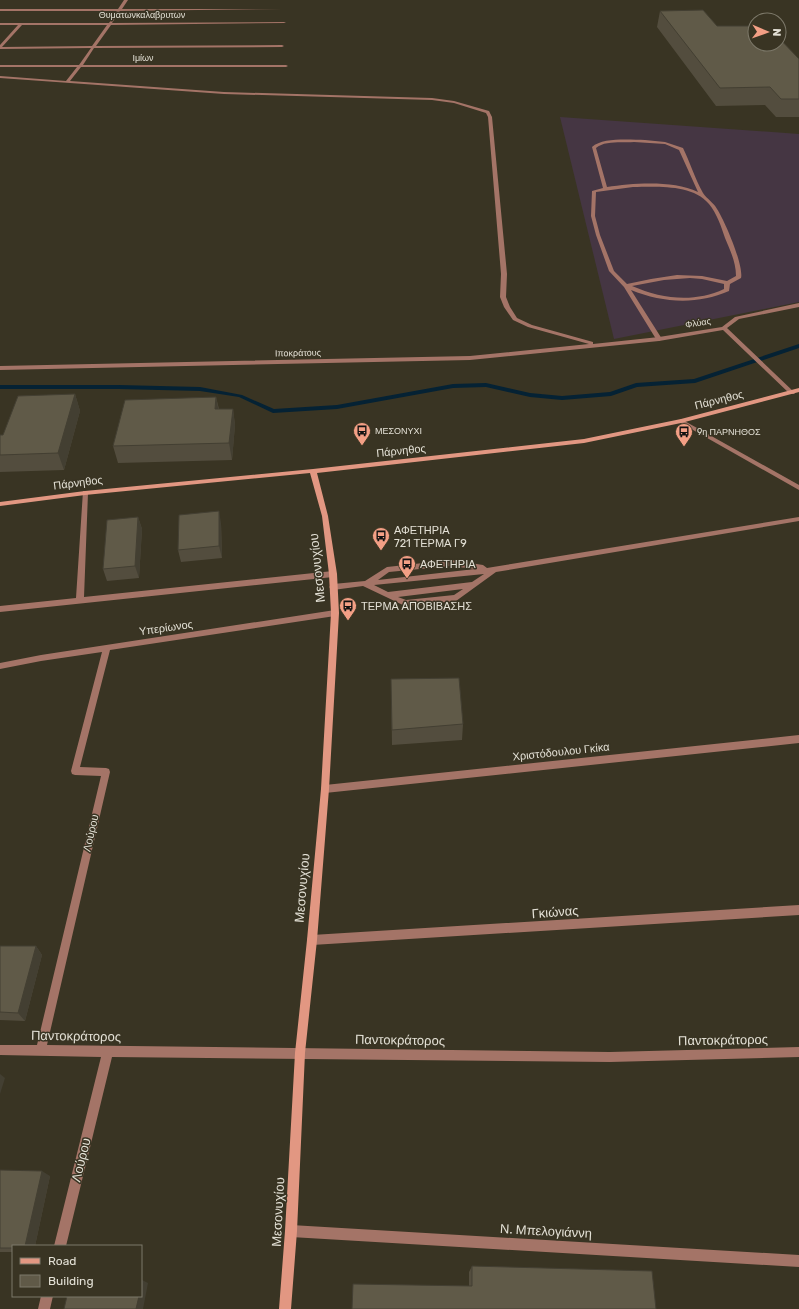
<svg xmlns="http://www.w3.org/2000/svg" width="799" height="1309" viewBox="0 0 799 1309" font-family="Rubik,sans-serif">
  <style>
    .industrial { fill: #453643 }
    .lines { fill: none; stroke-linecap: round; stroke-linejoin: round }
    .stream { fill: #052234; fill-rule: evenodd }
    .lane { fill: #a47467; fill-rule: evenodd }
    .street { fill: #a47467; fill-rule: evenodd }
    .secondary { fill: #e29782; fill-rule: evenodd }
    .wall { fill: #534d3e }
    .shaded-wall { fill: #433f32 }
    .building { fill: #605a48; stroke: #433f32 }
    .labels { text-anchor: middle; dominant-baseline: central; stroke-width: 3; stroke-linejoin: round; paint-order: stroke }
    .far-street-label { font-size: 9px; fill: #e3e0d5; stroke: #393423 }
    .far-poi-label { font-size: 9px; fill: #e3e0d5; stroke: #393423; text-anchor: start }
    .street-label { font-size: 11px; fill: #e3e0d5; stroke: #393423 }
    .poi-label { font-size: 11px; fill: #e3e0d5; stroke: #393423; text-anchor: start }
    .near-street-label { font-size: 13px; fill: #e3e0d5; stroke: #393423 }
  </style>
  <rect width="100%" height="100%" fill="#393423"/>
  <path class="industrial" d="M560 117 799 134V302L614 339Z"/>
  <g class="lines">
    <path class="stream" d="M799 344V348L695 383 637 387 611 396 562 400 530 397 486 387 453 388 337 409 273 413 239 397 200 391 119 389H0V385H119L200 387 242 395 274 409 337 405 453 384 486 383 530 393 562 396 610 392 636 383 694 379Z"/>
    <path class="lane" d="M645 140 665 142 683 148C690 162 695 179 703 193 707 199 714 203 717 209 725 221 744 266 741 278L730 284 729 291C697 305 663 303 631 290L662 339 659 341 656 339 624 287 609 271 596 235 591 216 592 191 603 188 592 147C603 137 631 140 645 140ZM634 142 665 144 679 150 698 192C673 180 634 183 607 187L596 148C605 140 623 143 634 142ZM633 187C657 187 692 184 709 204 717 214 721 226 725 238 730 250 736 262 736 276L727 281 702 276 677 275 651 279 627 284 614 271 600 235 595 216 596 192ZM690 278 702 279 724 284V289C694 303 662 299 632 286L664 280Z
      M799 517V521L496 572 456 601 405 606 363 586 333 590 329 587 333 584 365 581 387 567 451 560 483 565 487 568 493 567ZM451 566 475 569 378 580 389 572ZM484 574 472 582 388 592 374 585ZM463 589 454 595 406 600 398 597Z"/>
    <path class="street" d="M124 0H128L122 9H283L120 11 112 23 284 22 286 23 111 25 96 46 282 45 284 46 282 47 94 48 83 65H286L288 66 286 67H81L70 81 224 92 432 98 454 101 489 111 492 117 507 274 506 297 510 307 517 318 532 325 593 342V344L659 337 722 327 735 317 799 303V307L739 319 727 328 795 393 794 394H790L723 330 659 341 470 360 0 370V366L470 356 589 344 528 327 513 320 504 307 500 297 501 274 488 117 486 113 454 103 432 100 224 94 0 78V76L66 81 77 67H0V65H79L91 48 0 49V45L18 25H0V23H109L117 11H0V9H118ZM22 25H107L92 46 2 47Z
      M681 419 799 485V490L679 422 678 421Z
      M83 491H87L88 493 84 597 333 571 337 574 333 577 0 612V606L76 598Z
      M335 610 339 613 335 616 110 650 80 767 106 768 109 769 110 772 47 1045 610 1052 799 1047V1057L610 1062 112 1057 66 1246H54L101 1057 0 1055V1045H37L101 776 75 775 72 774 71 771 102 652 41 661 0 669V663L41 655Z
      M799 735V743L325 793 322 792 321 789 322 786 325 785Z
      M799 905V915L312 945 308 943 307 940 308 937 312 935Z
      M291 1225 799 1255V1267L291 1237 287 1235 285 1231 287 1227Z
      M41 1296H53L50 1309H38Z"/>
    <path class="secondary" d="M799 388V392L681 423 584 443 317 473 328 516 337 574 339 613 329 789 317 940 305 1053 297 1231 291 1309H279L285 1231 295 1053 307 940 321 789 331 613 329 574 322 516 310 473 85 495 0 506V502L85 491 313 469 584 439 681 419Z"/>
  </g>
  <path class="wall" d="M660 11 717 26 799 59V117H776L765 105 716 106 657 27Z
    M75 394 80 411 64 470 0 472V435H3Z
    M216 397 219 409H233L235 425 232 460 118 463 113 446Z
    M138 517 142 529 139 578 107 581 103 569Z
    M221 523 222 558 181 562 178 550Z
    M391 679 463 724 462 740 392 745Z
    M0 946H36L42 955 25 1021 0 1020Z
    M0 1170 50 1176 35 1246H13V1252H0Z
    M472 1266 656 1309 469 1286V1272Z"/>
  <path class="shaded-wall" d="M75 394 80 411 64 470 58 453Z
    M216 397 219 413 215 409Z
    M233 409 235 425 232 460 229 443Z
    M219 511 221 523 222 558 219 546Z
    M138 517 142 529 139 578 135 566Z
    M36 946 42 955 25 1021 18 1013Z
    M0 1074 5 1078 0 1094Z
    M42 1171 50 1176 35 1246H25Z
    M142 1280 148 1283 143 1309H136L139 1296H141V1286Z"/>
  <path class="building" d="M703 10 717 26H755V44H779V38L799 59V99H781L770 87 720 88 660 11Z
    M75 394 58 453 0 455V435H3L18 396Z
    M216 397 215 409H233L229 443 113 446 125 400Z
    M219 511V546L178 550 179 515Z
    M138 517 135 566 103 569 107 520Z
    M459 678 463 724 392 730 391 679Z
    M0 946H36L18 1013 0 1012Z
    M0 1170 42 1171 25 1246H13V1248H0Z
    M472 1266 652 1271 656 1309H352L353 1284 472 1286Z
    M67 1296H139L136 1309H64Z"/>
  <defs>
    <symbol id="bus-pin" viewBox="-11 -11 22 30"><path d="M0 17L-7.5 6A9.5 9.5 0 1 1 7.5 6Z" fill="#f39f85" stroke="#393423"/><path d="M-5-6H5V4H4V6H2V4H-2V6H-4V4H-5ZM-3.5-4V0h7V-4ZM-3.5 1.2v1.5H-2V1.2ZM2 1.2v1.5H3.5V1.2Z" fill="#111"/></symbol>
  </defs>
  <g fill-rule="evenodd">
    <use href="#bus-pin" x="352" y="421" width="20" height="27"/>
    <use href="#bus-pin" x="674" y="422" width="20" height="27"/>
    <use href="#bus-pin" x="371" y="526" width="20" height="27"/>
    <use href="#bus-pin" x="397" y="554" width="20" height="27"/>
    <use href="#bus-pin" x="338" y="596" width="20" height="27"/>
  </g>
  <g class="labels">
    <g class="far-street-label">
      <text x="142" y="15">Θυματωνκαλαβρυτων</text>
      <text x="143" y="58">Ιμίων</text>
      <text transform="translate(698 323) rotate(-9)">Φλύας</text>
      <text transform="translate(298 353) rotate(-1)">Ιποκράτους</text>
    </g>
    <g class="far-poi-label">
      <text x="375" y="431">ΜΕΣΟΝΥΧΙ</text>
      <text x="697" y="432">9η ΠΑΡΝΗΘΟΣ</text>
    </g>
    <g class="street-label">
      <text transform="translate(719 400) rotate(-14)">Πάρνηθος</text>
      <text transform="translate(401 451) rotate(-6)">Πάρνηθος</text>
      <text transform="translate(78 483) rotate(-7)">Πάρνηθος</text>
      <text transform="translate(166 628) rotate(-8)">Υπερίωνος</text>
      <text transform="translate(561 752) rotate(-6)">Χριστόδουλου Γκίκα</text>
      <text transform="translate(91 833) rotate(-77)">Λούρου</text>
    </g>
    <g class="poi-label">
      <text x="394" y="530">ΑΦΕΤΗΡΙΑ<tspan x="394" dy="13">721 ΤΕΡΜΑ Γ9</tspan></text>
      <text x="420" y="564">ΑΦΕΤΗΡΙΑ</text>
      <text x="361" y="606">ΤΕΡΜΑ ΑΠΟΒΙΒΑΣΗΣ</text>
    </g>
    <g class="near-street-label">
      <text transform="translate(317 568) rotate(-96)">Μεσονυχίου</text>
      <text transform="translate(302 888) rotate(-85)">Μεσονυχίου</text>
      <text transform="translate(555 912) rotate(-4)">Γκιώνας</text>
      <text transform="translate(76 1036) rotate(1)">Παντοκράτορος</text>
      <text transform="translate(400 1040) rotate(1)">Παντοκράτορος</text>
      <text transform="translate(723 1040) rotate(-1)">Παντοκράτορος</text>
      <text transform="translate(81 1160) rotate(-76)">Λούρου</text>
      <text transform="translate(278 1212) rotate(-87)">Μεσονυχίου</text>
      <text transform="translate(546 1231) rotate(3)">Ν. Μπελογιάννη</text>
    </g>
  </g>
  <rect x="12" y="1245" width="130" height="52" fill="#393423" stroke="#7d796a"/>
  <rect x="20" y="1258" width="20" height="6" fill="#e29782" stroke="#7d796a"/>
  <text x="48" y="1265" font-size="12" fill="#e3e0d5">Road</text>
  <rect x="20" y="1275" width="20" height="12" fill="#605a48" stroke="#7d796a"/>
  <text x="48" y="1285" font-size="12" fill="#e3e0d5">Building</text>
  <g transform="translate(767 32) rotate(92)"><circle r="19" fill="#393423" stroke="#7d796a"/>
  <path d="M0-3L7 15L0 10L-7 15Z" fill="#f39f85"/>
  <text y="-6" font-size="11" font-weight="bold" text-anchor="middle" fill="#e3e0d5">N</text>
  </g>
</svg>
